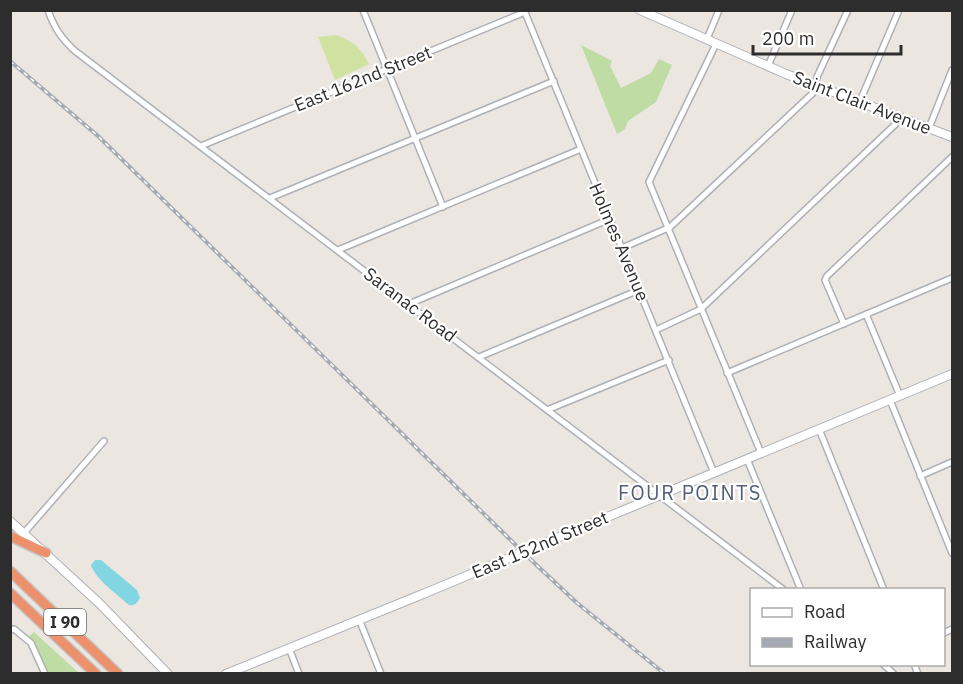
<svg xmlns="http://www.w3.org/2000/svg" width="963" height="684" viewBox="0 0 963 684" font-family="'IBM Plex Sans',sans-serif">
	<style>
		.green { fill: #bfdca4 }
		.pitch { fill: #d0e2a1 }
		.water { fill: #81d6e2 }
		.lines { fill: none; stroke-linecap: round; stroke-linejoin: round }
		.street-casing { stroke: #adb1b7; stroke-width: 8 }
		.secondary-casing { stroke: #adb1b7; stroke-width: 10 }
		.highway-casing { stroke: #c4c4c4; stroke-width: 12 }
		.street { stroke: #fff; stroke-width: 5 }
		.secondary { stroke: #fff; stroke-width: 8 }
		.highway { stroke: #ec916c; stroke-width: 9 }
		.rail-casing { stroke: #a4a9b4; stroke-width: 4 }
		.rail { stroke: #fff; stroke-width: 1.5; stroke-dasharray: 4.5; stroke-linecap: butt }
		.secondary-bridge-casing { stroke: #adb1b7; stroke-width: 10; stroke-linecap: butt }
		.secondary-bridge { stroke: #fff; stroke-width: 8 }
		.labels { text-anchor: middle; stroke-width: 4.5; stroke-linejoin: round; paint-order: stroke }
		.shield { fill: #fff; stroke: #6c6c6c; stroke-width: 1.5 }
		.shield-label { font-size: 16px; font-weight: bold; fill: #2d2d2d }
		.street-label { font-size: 18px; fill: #2d2d2d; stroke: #fff }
		.neighbourhood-label { font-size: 20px; letter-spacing: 1.5px; fill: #525e79; stroke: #fff }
	</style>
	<rect width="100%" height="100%" fill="#ece6e1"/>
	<!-- green -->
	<path class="green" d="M581,45L612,61L610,66L621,88L651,73L659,59L672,65L656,102L628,121L625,129L617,134Z
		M34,632L79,673H45L26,639Z"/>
	<!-- pitch -->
	<path class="pitch" d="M336,35C353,41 361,48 369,64L335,80L318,37Z"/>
	<!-- water -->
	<path class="water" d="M95,560H101L137,590L140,598C137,603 135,606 129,605C117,594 96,580 91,565Z"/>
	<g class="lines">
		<!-- street casing -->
		<g class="street-casing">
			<path id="street" d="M48,10C54,28 62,39 75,51L784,590
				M363,10L443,207
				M524,10L714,473
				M707,39L719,10
				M716,44L649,182L761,453
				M768,66L792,10
				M860,101L899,10
				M929,128L952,70
				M201,146L525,12
				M270,198L554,81
				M668,229L814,92L817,77L848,10
				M622,248L668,228
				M338,250L581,149
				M409,304L610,219
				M866,314L900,396
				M844,324L825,280L827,276L952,157
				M656,330L701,309L902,118
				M479,357L639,290
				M727,373L952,278
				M890,400L952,553
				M547,410L669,360
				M819,429L884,590
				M747,459L801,590
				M920,476L952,462
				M24,533L104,441
				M359,619L381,674
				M10,630L14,629L31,643L45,674
				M944,633L952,629
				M289,648L299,674
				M883,664L894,674
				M914,664L918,674"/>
		</g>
		<!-- secondary casing -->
		<g class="secondary-casing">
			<path id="secondary" d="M640,10L786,74L952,137
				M10,521L99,603L168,674
				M564,535L952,374
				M226,674L423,594"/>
		</g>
		<!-- highway casing -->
		<g class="highway-casing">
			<path id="highway" d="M10,536L46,553
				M10,571L118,674
				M10,593L96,674"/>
		</g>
		<!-- street -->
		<use href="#street" class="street"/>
		<!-- secondary -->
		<use href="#secondary" class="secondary"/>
		<!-- highway -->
		<use href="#highway" class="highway"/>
		<!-- rail casing -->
		<g class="rail-casing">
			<path id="rail" d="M10,61L98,136L529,558L577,603L665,674"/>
		</g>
		<!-- rail -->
		<use href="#rail" class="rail"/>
		<!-- secondary-bridge casing -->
		<g class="secondary-bridge-casing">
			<path id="secondary-bridge" d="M423,594L564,535"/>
		</g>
		<!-- secondary-bridge -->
		<use href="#secondary-bridge" class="secondary-bridge"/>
	</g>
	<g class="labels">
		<!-- shield labels -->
		<rect class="shield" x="44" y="609" width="42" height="26" rx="4.5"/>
		<g class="shield-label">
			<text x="65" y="628">I 90</text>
		</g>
		<!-- street labels -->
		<g class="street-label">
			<text transform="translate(363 79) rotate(-22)" y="6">East 162nd Street</text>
			<text transform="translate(862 103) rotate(21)" y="6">Saint Clair Avenue</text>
			<text transform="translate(619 242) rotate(67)" y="6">Holmes Avenue</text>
			<text transform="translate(410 305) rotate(37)" y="6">Saranac Road</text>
			<text transform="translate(540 545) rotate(-23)" y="6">East 152nd Street</text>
		</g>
		<!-- neighbourhood labels -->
		<g class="neighbourhood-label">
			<text x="690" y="500">FOUR POINTS</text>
		</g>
	</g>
	<!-- border -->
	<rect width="963" height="684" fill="none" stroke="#2d2d2d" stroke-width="24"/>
	<!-- legend -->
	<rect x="750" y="588" width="195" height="78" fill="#ffffff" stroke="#ababab" stroke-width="1.5"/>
	<rect x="762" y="608" width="30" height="9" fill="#ffffff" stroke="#ababab" stroke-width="1.5"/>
	<text x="804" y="618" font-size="18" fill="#2d2d2d">Road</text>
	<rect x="762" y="638" width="30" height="9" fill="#a4a9b4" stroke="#ababab" stroke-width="1.5"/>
	<text x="804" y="648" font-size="18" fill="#2d2d2d">Railway</text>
	<!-- scale -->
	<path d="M753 45v9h148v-9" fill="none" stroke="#2d2d2d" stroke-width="3"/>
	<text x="762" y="45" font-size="18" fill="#2d2d2d" stroke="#ffffff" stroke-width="4.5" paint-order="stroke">200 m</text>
</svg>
